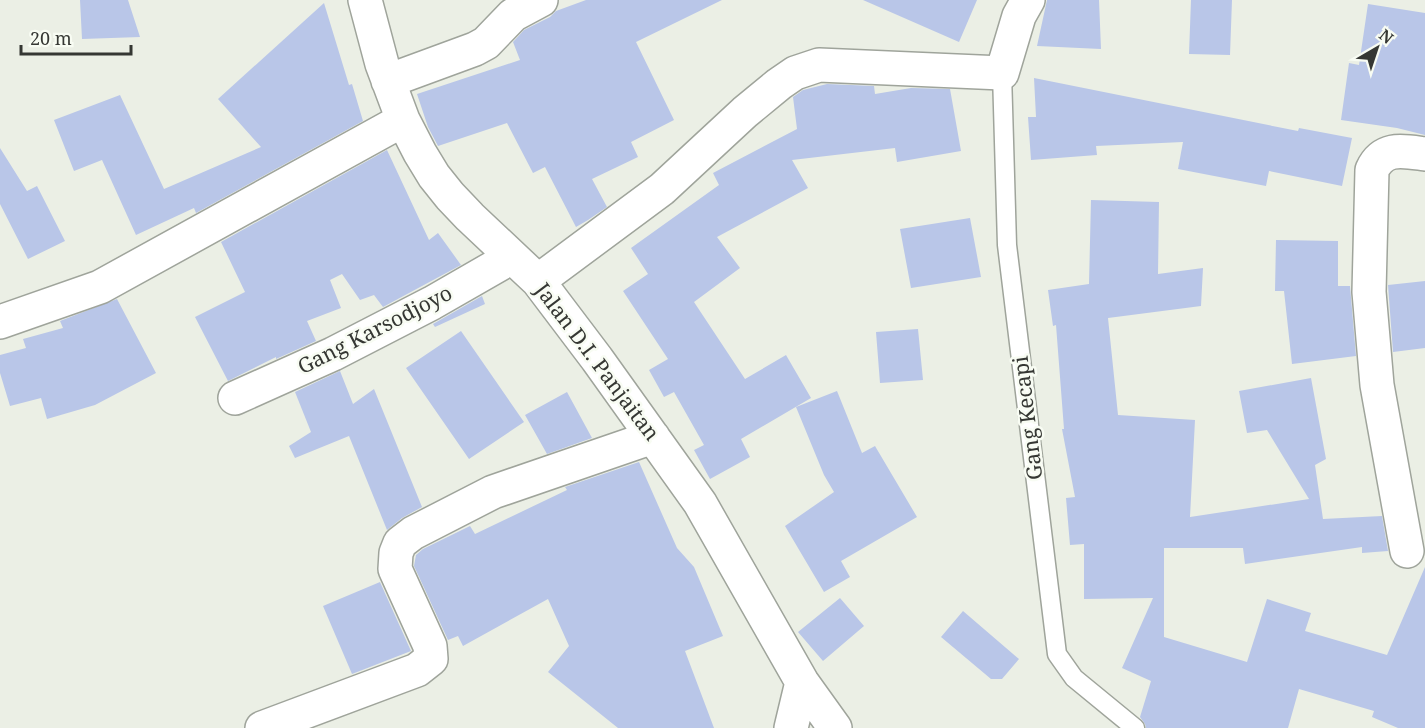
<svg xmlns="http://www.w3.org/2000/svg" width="1425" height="728" viewBox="0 0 1425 728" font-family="'Noto Serif',serif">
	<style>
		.building { fill: #b9c6e8 }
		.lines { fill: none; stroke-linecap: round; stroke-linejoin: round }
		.lane-casing { stroke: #9fa49b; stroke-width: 21 }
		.street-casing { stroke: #9fa49b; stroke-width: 36 }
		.lane { stroke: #fff; stroke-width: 18 }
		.street { stroke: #fff; stroke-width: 33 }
		.labels { text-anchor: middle; stroke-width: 5; stroke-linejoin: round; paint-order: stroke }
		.street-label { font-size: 21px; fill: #353733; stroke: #f8fcf3 }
	</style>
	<rect width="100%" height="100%" fill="#ebefe5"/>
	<!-- building -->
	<path class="building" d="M80,0H128L140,37L82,39Z
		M586,0H722L636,42L674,120L631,142L638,157L592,179L607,207L588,220L576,227L545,167L533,173L507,123L438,146L428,127L417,94L520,60L513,42L524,30L550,17L556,11Z
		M863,0H977L959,42Z
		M1047,0H1099L1101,49L1037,46Z
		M1191,0H1232L1230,55L1189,54Z
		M324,3L349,85L352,84L363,121L196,213L194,208L136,235L102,160L74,171L54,120L120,95L164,189L261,147L218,99Z
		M1368,4L1425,13V135L1397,128L1341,120L1349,63L1359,65Z
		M1034,78L1298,131L1299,128L1352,138L1342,186L1269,171L1266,186L1178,169L1183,142L1096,146L1097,155L1031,160L1028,117H1036Z
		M827,84L874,86L875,94L911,88L950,89L961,151L897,162L895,148L792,160L808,188L717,237L740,268L694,302L745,379L786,355L811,398L741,439L750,457L710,479L694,450L704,445L674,392L664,397L649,370L668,359L623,291L648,274L631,248L719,185L713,173L797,129L793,97L803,90Z
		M0,148L27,191L37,186L65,241L28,259L0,204Z
		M387,150L429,240L438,233L461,265L383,307L374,295L360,300L342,274L330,280L341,308L307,321L316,341L276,359V357L228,381L195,317L245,292L221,242Z
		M1091,200L1159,202L1158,274L1203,268L1201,306L1108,318L1118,415L1195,420L1190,517L1309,499L1267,430L1247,433L1239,391L1311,378L1326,459L1315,465L1323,519L1382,516L1388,551L1362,553V547L1245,564L1243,548H1164V637L1247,662L1267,599L1311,613L1305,631L1387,655L1425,567V728H1398L1372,717L1374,711L1299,689L1288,728H1146L1145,724L1140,717L1151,681L1122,668L1153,598L1084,599V544L1070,545L1066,498L1075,497L1062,429H1064L1056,325L1053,326L1048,290L1089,284Z
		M970,218L981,277L911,288L900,229Z
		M1276,240L1338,241V286H1350L1356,356L1292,364L1284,291H1275Z
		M1425,281V348L1393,352L1388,285Z
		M482,296L485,304L435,327L433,324Z
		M117,299L156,373L95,405L47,419L41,398L10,406L0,373V355L26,348L23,339L63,328L60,321Z
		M918,329L923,380L880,383L876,332Z
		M461,331L524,422L469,459L406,368Z
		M340,371L353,404L374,389L422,507L402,518L387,530L349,436L295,458L289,446L311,432L295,392Z
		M837,391L862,453L875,446L917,517L841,561L850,577L824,592L785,526L834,492L824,475L796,407Z
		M567,392L592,438L547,454L525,415Z
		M639,462L677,548L694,567L723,636L685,651L714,728H618L548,672L569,646L548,599L463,646L458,636L448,640L414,566L416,555L423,549L470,526L475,534L567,490L565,487Z
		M380,582L411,651L352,674L323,606Z
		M840,598L864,626L823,661L798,632Z
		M963,611L1019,659L1002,679H991L941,637Z"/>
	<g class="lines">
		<!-- lane casing -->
		<g class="lane-casing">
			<path id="lane" d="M1002,73L1007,245L1057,654L1074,678L1135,728"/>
		</g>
		<!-- street casing -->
		<g class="street-casing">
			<path id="street" d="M365,0L382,64L403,120L420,153L434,176L450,196L470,217L538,281L597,359L700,503L802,682L835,728
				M388,81L475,49L486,43L513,15L541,0
				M538,281L662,189L745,112L779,84L795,73L819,65L1002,73L1019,16L1028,0
				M0,322L100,287L403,120
				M235,398L333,354L432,303L512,257
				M1407,551L1377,385L1369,292L1372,170C1383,146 1403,151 1425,154
				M262,728L417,670L431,659L430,646L395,569L396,553L400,543L413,533L493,492L653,437
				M791,728L802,682"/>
		</g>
		<!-- lane -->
		<use href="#lane" class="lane"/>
		<!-- street -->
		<use href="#street" class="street"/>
	</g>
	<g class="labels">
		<!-- street labels -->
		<g class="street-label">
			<text transform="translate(375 330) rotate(-27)" y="7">Gang Karsodjoyo</text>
			<text transform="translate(597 362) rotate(53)" y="7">Jalan D.I. Panjaitan</text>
			<text transform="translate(1028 418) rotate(-97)" y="7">Gang Kecapi</text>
		</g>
	</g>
	<!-- north arrow -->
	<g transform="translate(1377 48) rotate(39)" stroke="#f8fcf3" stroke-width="4.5" paint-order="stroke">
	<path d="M0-4.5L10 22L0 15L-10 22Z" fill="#353733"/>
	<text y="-9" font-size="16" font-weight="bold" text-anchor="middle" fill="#353733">N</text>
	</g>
	<!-- scale -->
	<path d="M21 45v9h110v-9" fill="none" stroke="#353733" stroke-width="3"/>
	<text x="30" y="45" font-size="18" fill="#353733" stroke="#f8fcf3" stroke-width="4.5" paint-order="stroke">20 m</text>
</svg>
